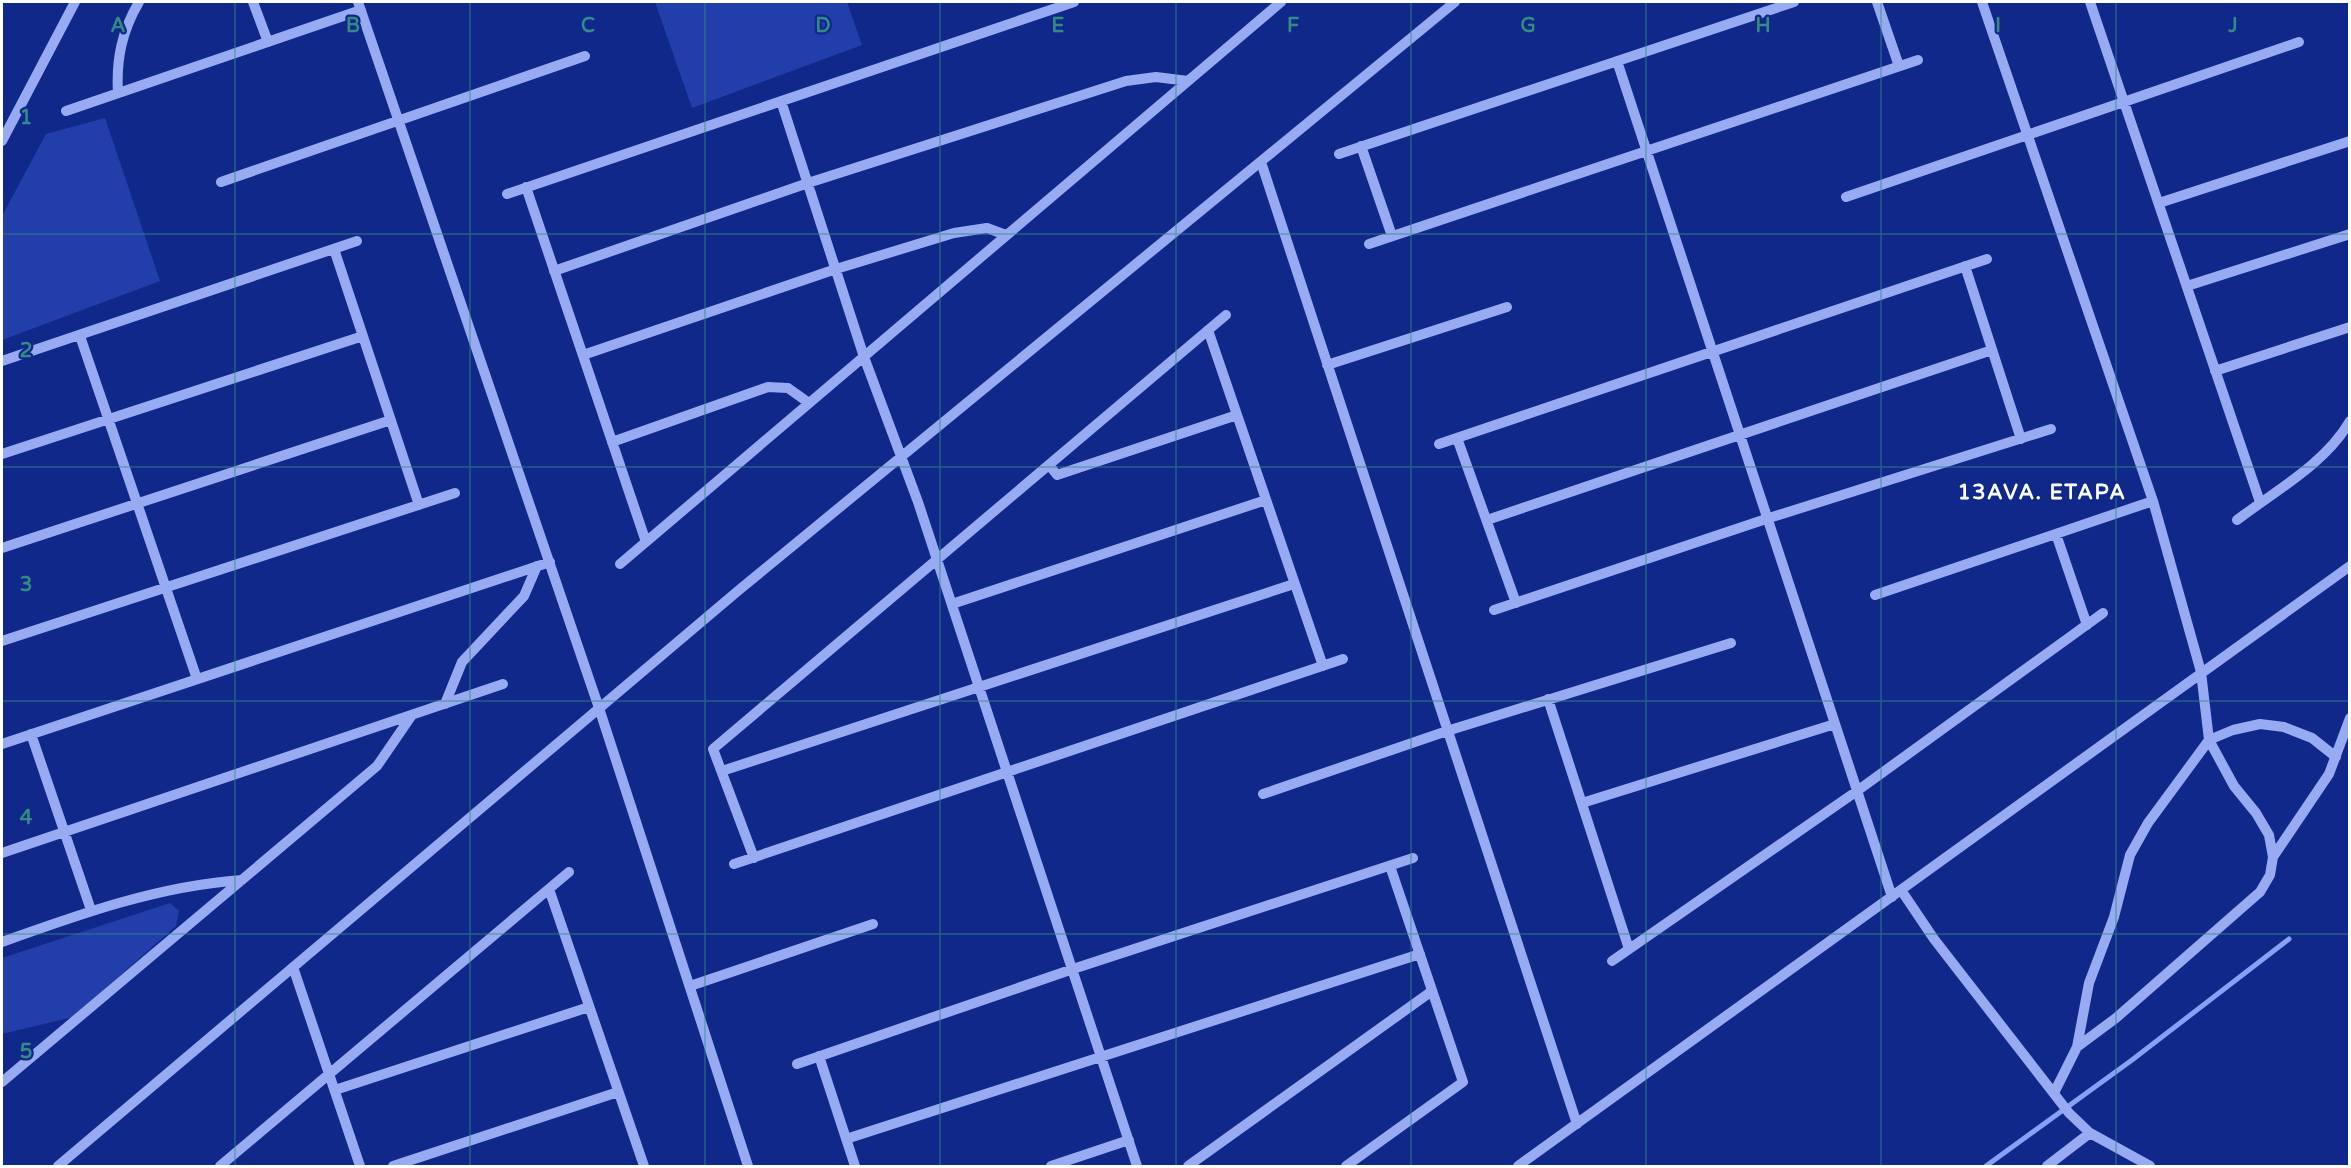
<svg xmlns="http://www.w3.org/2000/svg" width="2351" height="1168" viewBox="0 0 2351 1168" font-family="'Varela Round',sans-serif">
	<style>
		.green { fill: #223eab }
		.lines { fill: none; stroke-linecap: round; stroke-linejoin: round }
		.stream { stroke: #88a0f5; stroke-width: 5 }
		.minor { stroke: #97aaf2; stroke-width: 10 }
		.grid { fill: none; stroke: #338b84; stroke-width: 1.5; stroke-opacity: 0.55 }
		.labels { text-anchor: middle; stroke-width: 4.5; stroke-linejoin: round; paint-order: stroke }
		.district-label { font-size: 21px; font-weight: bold; letter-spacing: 1.5px; fill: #fff; stroke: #11288b }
		.grid-label { font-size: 20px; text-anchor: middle; font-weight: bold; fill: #338b84; stroke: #11288b; stroke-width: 4.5; stroke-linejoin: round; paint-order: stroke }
	</style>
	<rect width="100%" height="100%" fill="#11288b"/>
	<!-- green -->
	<path class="green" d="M655,2H847L862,45L692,108Z
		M105,118L160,281L2,340V216L46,134Z
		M170,903L179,911L176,926L73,1017L2,1034V958Z"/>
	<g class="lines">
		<!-- stream -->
		<path class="stream" d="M1986,1166L2132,1060L2289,939"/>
		<!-- minor -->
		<path class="minor" d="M253,2L268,42
			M358,2L599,708L748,1166
			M1877,2L1899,66
			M1982,2L2153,501L2201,672L2209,740L2234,786L2256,813L2269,835L2273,857L2270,875L2260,892L2116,1018L2077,1047L2054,1093
			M2090,2L2260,502
			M1617,61L1892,897
			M118,93C116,59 122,31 139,2
			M781,101L864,357L918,502L1137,1166
			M66,111L361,10
			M2,141L75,2
			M1361,146L1392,236
			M1339,154L1794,2
			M1261,162L1577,1124
			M221,182L585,56
			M526,187L646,542
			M507,194L1074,2
			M1846,197L2299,42
			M2159,203L2350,141
			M1369,244L1918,60
			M334,249L419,505
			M1965,266L2021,439
			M554,271L808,183L1126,81L1156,77L1188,81
			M2187,286L2350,234
			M1208,330L1323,666
			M80,336L197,679
			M583,355L836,269L954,233L987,228L1006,235
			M2,361L357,241
			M1327,365L1507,307
			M2215,371L2350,327
			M1457,438L1516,603
			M612,442L768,387L788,388L809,403
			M1439,444L1987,259
			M2,454L363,336
			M1049,465L1057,475L1237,415
			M1487,520L1992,350
			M2237,520C2275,491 2325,464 2350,421
			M2056,534L2087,625
			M2,548L391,420
			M620,564L1281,2
			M1875,595L2153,501
			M952,604L1266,500
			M1494,610L1766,519L2051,429
			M2,641L455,493
			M1548,699L1629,949
			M445,704L462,662L524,596L537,566
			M31,734L91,910
			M2,744L550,562
			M722,771L1294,584
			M1263,794L1447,731L1731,643
			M1582,803L1835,724
			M2,853L503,684
			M2273,857L2329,774L2350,718
			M754,858L713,749L1226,315
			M734,864L1343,659
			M549,889L644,1166
			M1901,890L1934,939L2069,1113L2090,1133L2150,1166
			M2,942C80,914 158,886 242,880
			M1612,961L1857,791L2103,613
			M293,967L360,1166
			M690,986L873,924
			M2077,1047L2089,983L2114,917L2130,855L2148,823L2209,740L2233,730L2260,724L2284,727L2312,738L2336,757
			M819,1056L855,1166
			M797,1064L1073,969L1413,858
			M2,1082L377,766L412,715
			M335,1090L589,1007
			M846,1139L1420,954
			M58,1166L739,590L1455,2
			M220,1166L569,872
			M393,1166L618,1092
			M1051,1166L1129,1140
			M1188,1166L1432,991
			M1346,1166L1463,1082L1390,866
			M1518,1166L2350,566
			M2047,1166L2090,1133"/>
	</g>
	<!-- grid -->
	<path class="grid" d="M235,2V1166M470,2V1166M705,2V1166M940,2V1166M1176,2V1166M1411,2V1166M1646,2V1166M1881,2V1166M2116,2V1166M2,234H2350M2,467H2350M2,701H2350M2,934H2350"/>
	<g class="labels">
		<!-- district labels -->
		<g class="district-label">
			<text x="2042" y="499">13AVA. ETAPA</text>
		</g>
	</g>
	<g class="grid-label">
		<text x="118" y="32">A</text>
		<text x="353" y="32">B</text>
		<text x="588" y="32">C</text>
		<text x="823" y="32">D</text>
		<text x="1058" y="32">E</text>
		<text x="1293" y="32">F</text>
		<text x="1528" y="32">G</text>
		<text x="1763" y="32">H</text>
		<text x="1998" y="32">I</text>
		<text x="2233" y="32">J</text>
		<text x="26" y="124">1</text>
		<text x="26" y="357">2</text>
		<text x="26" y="591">3</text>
		<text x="26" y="824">4</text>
		<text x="26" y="1058">5</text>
	</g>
	<!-- border -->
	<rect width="2351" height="1168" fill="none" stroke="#ffffff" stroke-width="6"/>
</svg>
